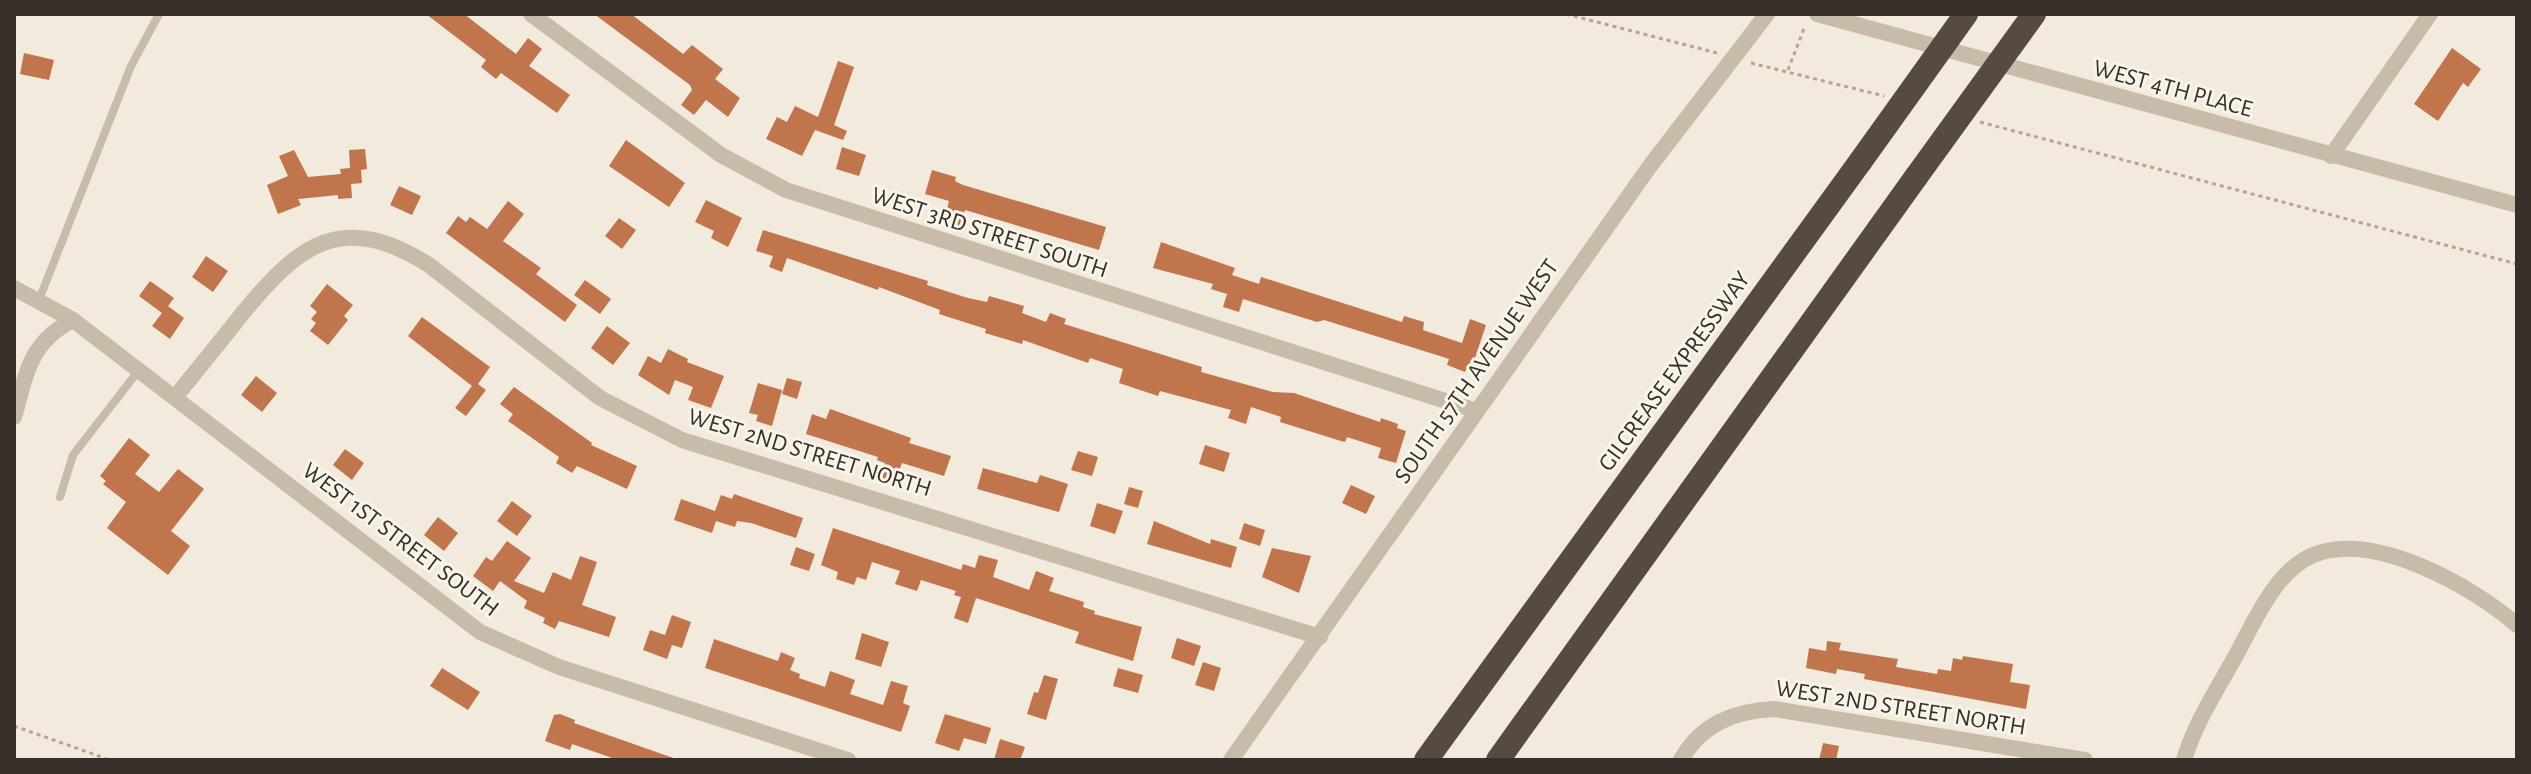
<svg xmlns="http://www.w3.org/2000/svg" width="2531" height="774" viewBox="0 0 2531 774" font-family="'Alegreya Sans',sans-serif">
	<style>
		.building { fill: #c0754d }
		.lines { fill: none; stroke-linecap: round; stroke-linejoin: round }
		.path { stroke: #b5a694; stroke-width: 3; stroke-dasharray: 4 4; stroke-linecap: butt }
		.service { stroke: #c9bbaa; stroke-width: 8 }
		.minor { stroke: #c9bbaa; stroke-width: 16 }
		.motorway { stroke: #574a41; stroke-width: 24 }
		.motorway-bridge { stroke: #574a41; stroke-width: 24 }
		.labels { text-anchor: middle; stroke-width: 6; stroke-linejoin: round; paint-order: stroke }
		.street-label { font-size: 24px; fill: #372f29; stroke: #f9f4ea }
	</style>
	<rect width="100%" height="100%" fill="#f1eadd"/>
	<!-- building -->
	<path class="building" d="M426,14H464L516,54L528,38L542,49L529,66L570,95L557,113L501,73L496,79L481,67L486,60Z
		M594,14H631L683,54L692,45L723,69L715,79L740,98L728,117L706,100L694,115L681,105L692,90L690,85Z
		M2452,48L2481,69L2468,87L2463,83L2438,121L2414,104Z
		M24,53L54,60L49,80L20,74Z
		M838,61L854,67L834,125L847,131L843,140L815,130L802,156L766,139L777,117L787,122L795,106L818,117Z
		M626,140L685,183L669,207L609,166Z
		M842,147L866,155L859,176L836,169Z
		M365,149L367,169L361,170L362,183L351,184L352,198L338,199V195L298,199L301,205L278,214L267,185L288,176L279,156L294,150L308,177L341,174L340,169L350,168L349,150Z
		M932,170L956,177L955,181L963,185L1106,227L1099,250L965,210L960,226L944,221L949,201L925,194Z
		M399,186L421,196L412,215L390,205Z
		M706,200L742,218L728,247L711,238L714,231L695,222Z
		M508,201L524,214L503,241L541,268L536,274L577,305L565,322L446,233L458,216L466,222L470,217L487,229Z
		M619,218L636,230L622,249L605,236Z
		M763,230L928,281L927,285L968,298L987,302L989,296L1024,306L1022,313L1046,322L1050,313L1066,319L1064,324L1202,367L1201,372L1273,392L1294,393L1380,422L1381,418L1398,424L1397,428L1406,431L1396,463L1378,458L1381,448L1347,437L1345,442L1341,441L1280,422L1281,417L1251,407L1246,424L1228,418L1231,410L1160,391L1158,396L1119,383L1123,369L1090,358L1088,363L1023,340L1022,344L985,333L986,329L939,314L940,310L879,287L878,290L787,258L782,272L769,267L773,256L756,251Z
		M1161,242L1235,268L1232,275L1259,284L1261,277L1402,322L1404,316L1424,322L1423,330L1462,343L1470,319L1486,325L1472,367L1468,366L1465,372L1447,365L1449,359L1440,356L1324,320L1317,322L1243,299L1239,312L1223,307L1227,294L1211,289L1213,284L1153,268Z
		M206,256L228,271L213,292L192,277Z
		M585,280L611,299L600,314L574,295Z
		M150,281L174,298L168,306L184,318L170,339L152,326L162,313L139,296Z
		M327,284L353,305L344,316L348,320L328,345L310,331L316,323L311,319L317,312L310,306Z
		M422,317L490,367L478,384L486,390L466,416L455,408L472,386L408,336Z
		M607,326L630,343L613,365L591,348Z
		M668,349L688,359L687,362L724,376L711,408L688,400L693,387L675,380L669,395L638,375L648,356L661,363Z
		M256,376L277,393L262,412L241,395Z
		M787,378L802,382L797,399L782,394Z
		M758,383L782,390L772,426L756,421L758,415L749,413Z
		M514,387L592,443L591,445L637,466L627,489L577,466L572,473L556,463L559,457L508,421L513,414L500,404Z
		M830,409L911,438L909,443L951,456L944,476L902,463L893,486L879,481L885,463L877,460L878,457L806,434L812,414L826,419Z
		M129,438L150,455L135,474L159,492L178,469L204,489L171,531L190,546L168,575L107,528L126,502L103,484L106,481L100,476Z
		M1205,445L1230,453L1224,472L1199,464Z
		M345,449L364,463L352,480L333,465Z
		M1078,451L1098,457L1092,476L1071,470Z
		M983,468L1037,483L1040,475L1068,484L1059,512L977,489Z
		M1351,485L1375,496L1366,514L1342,503Z
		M1129,487L1143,491L1138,508L1124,504Z
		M734,494L803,518L796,538L751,523L737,521L735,527L716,521L712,533L674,520L681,499L715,511L721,495L732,499Z
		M512,501L532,516L517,536L497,521Z
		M1097,503L1123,511L1115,534L1090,526Z
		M438,517L458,533L444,551L424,535Z
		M1154,521L1210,544L1211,539L1237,547L1231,568L1147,544Z
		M1244,523L1265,530L1260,546L1239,539Z
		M833,528L961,570L963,564L975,568L979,555L998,560L993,577L1029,590L1036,571L1054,578L1049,591L1084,602L1083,607L1095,611L1094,614L1142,627L1133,661L1075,643L1079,632L976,598L968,623L954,618L961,597L954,595L956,591L921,580L917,591L895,584L900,571L872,562L866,580L857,577L854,585L836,579L838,572L821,565Z
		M507,541L531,558L514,581L544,593L553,572L571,580L580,556L597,562L582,605L616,617L609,637L559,621L555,629L543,623L545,618L524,608L527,601L500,581L493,591L473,576L486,557L492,561Z
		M796,547L815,554L809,571L790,565Z
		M1272,548L1311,556L1299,593L1262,577Z
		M672,615L691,622L682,648L672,645L667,659L643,650L650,630L665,635Z
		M862,633L889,642L881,667L855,659Z
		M1177,638L1201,646L1194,666L1171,658Z
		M714,639L778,661L781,652L795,658L790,670L800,674L799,678L825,687L830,671L855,680L850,694L883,705L891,681L908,686L903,703L910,706L901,732L705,668Z
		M1827,641L1841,643L1839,650L1898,659L1896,667L1937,674L1938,669L1951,671L1953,658L1962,660L1963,656L2013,664L2010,682L2030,685L2026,709L1864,679L1865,674L1837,669L1836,674L1806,668L1809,648L1826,651Z
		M1203,662L1221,668L1214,691L1195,685Z
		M442,668L480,692L468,710L430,686Z
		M1118,668L1143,675L1138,693L1113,686Z
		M1044,675L1058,679L1046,720L1027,714L1034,692L1038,693Z
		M560,714L575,720L574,723L679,760H618L572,744L570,750L545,741L554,715Z
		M945,714L991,728L986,744L964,738L959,751L935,743Z
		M1000,739L1025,747L1020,760H994Z
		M1823,743L1839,746L1836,760H1819Z"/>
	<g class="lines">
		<!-- path -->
		<path class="path" d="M1566,14L1717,53
			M1751,63L1884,96
			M1788,70L1805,26
			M1980,122L2517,264
			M14,726L110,760"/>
		<!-- service -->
		<path class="service" d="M39,300L131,66L159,14
			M60,497L73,455L139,370"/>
		<!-- minor -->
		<path class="minor" d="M531,14L721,155L786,190L1477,411
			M1817,14L2517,205
			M2331,156L2430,14
			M14,288L73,320L480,632L559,667L848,760
			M176,396C198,369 220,342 242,314C299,244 342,210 429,265L600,398L682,440L1320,637
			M14,417C27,372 29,343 73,320
			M1231,760L1650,166L1767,14
			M1681,760C1701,724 1734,711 1774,709L2085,760
			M2184,760C2195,723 2216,691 2235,657C2254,623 2274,573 2311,556C2372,529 2472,586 2517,625"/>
		<!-- motorway -->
		<path class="motorway" d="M1426,760L1860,162
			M1498,760L1916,177"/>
		<!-- motorway-bridge -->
		<path class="motorway-bridge" d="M1860,162L1966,14
			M1916,177L2034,14"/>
	</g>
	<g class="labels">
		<!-- street labels -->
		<g class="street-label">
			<text transform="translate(2173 88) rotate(15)" y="8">WEST 4TH PLACE</text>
			<text transform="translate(990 232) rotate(18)" y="8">WEST 3RD STREET SOUTH</text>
			<text transform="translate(1476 371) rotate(-55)" y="8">SOUTH 57TH AVENUE WEST</text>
			<text transform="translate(1674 371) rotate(-54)" y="8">GILCREASE EXPRESSWAY</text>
			<text transform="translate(810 452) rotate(17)" y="8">WEST 2ND STREET NORTH</text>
			<text transform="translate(401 539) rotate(37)" y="8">WEST 1ST STREET SOUTH</text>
			<text transform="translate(1901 707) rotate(9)" y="8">WEST 2ND STREET NORTH</text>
		</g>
	</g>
	<!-- border -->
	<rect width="2531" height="774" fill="none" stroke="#372f29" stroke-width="32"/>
</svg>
